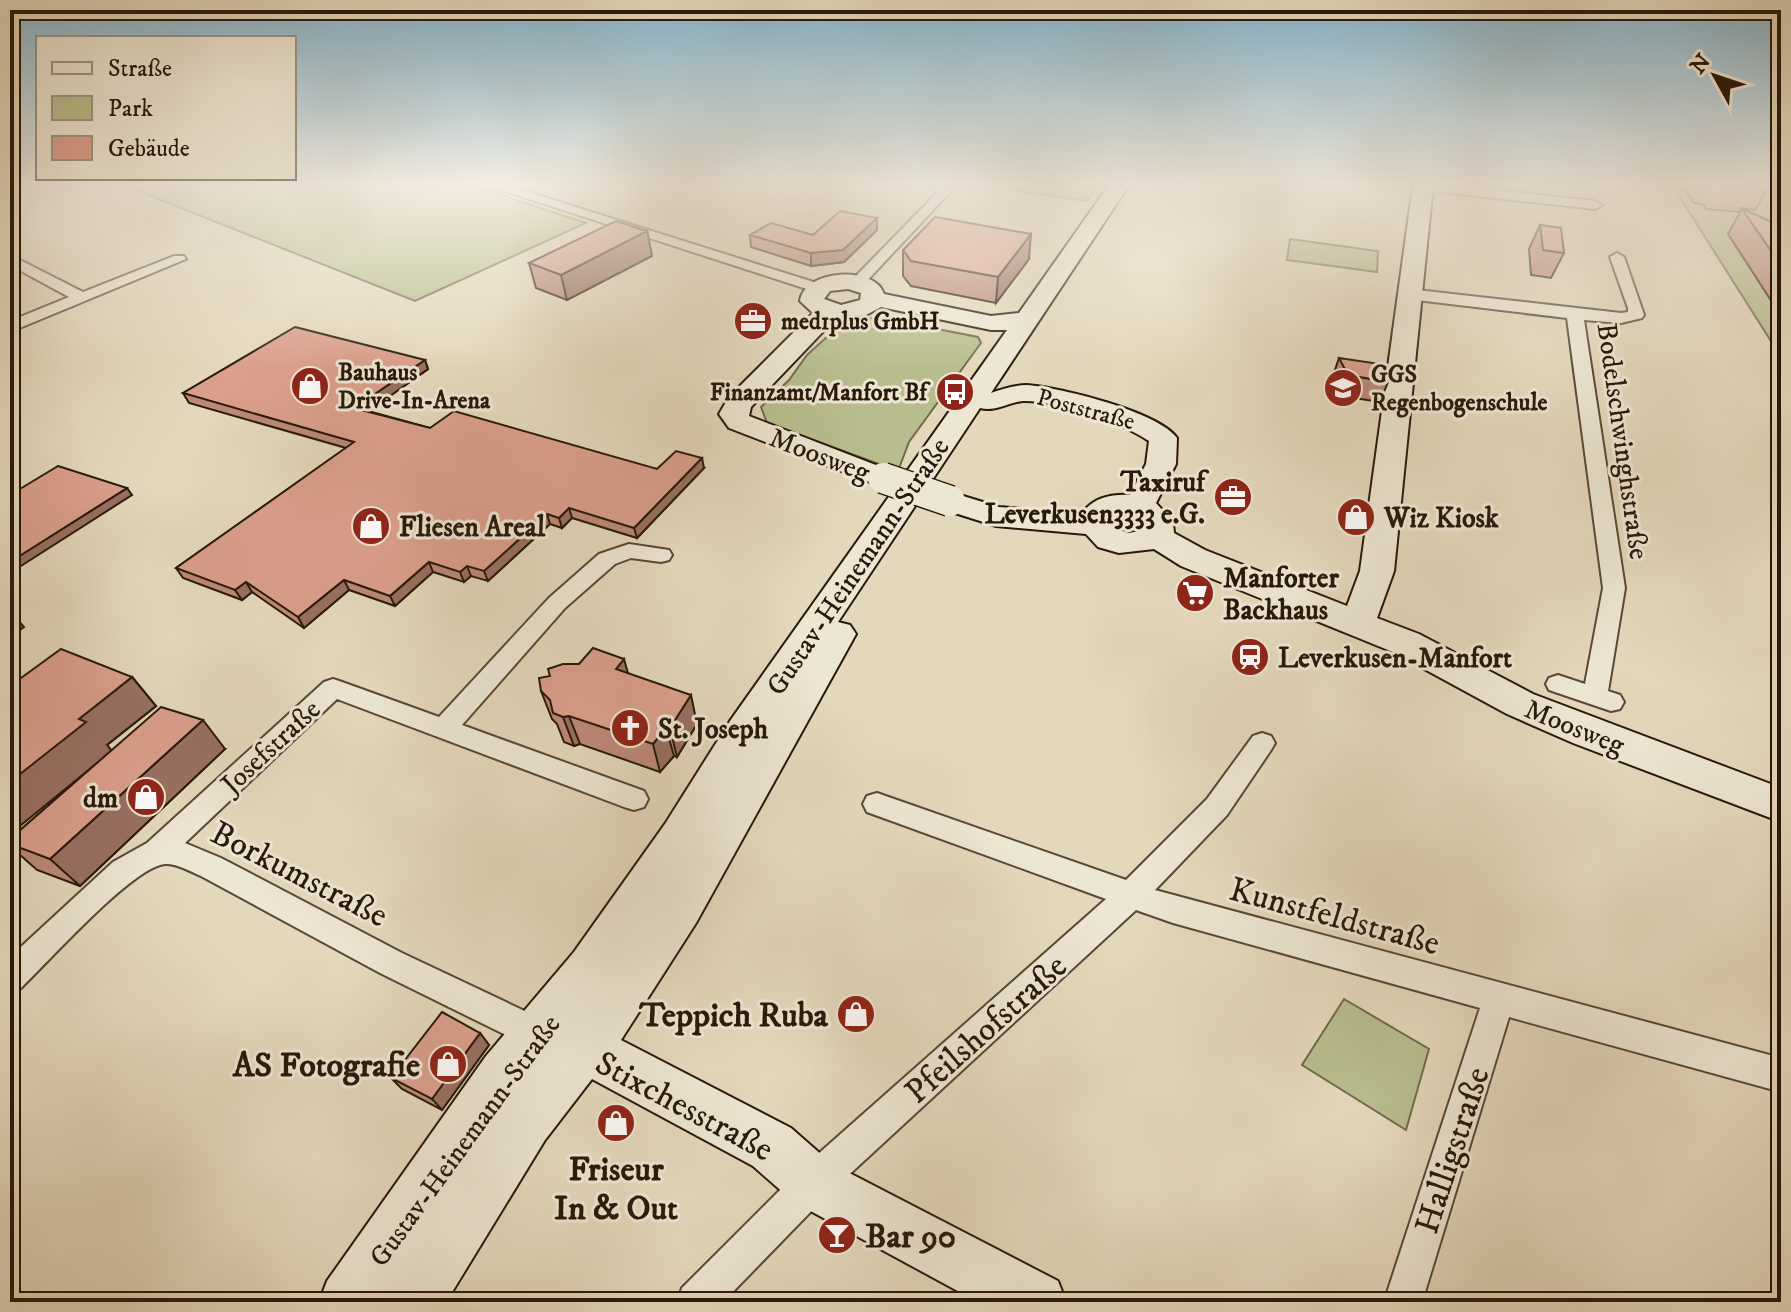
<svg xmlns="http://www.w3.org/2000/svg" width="1791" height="1312" viewBox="0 0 1791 1312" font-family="'IM FELL DW Pica',serif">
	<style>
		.green { fill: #b9bd8d; stroke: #706a4c; stroke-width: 2 }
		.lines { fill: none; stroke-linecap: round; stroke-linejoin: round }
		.street-casing { stroke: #574837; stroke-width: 4 }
		.secondary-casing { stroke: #28180b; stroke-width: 4 }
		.street { fill: #ede6d3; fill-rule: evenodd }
		.secondary { fill: #ede6d3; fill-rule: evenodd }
		.secondary-bridge-casing { stroke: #28180b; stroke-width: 33; stroke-linecap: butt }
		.secondary-bridge { stroke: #ede6d3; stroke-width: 30 }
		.wall { fill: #bc8978; stroke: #28180b; stroke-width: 2 }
		.shaded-wall { fill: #996f62; stroke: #28180b; stroke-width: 2 }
		.building { fill: #db9f8c; stroke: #28180b; stroke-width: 2 }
		.labels { text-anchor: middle; stroke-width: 6; stroke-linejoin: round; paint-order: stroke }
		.far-poi-label { font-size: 24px; font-weight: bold; fill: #28180b; stroke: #ede6d3; text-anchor: start }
		.far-street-label { font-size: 24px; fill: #28180b; stroke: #ede6d3 }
		.street-label { font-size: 28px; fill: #28180b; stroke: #ede6d3 }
		.poi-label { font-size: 28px; font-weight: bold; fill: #28180b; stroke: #ede6d3; text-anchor: start }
		.near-street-label { font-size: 34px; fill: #28180b; stroke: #ede6d3 }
		.near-poi-label { font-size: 34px; font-weight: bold; fill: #28180b; stroke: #ede6d3; text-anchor: end }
	</style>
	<rect width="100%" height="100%" fill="#e4d8bc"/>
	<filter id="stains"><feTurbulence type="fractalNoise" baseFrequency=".0025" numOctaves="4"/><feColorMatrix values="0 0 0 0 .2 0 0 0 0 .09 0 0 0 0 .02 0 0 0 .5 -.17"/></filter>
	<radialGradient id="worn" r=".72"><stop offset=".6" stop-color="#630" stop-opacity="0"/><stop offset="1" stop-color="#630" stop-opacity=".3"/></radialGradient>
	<!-- green -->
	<path class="green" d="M123,185H471L586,223L415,301Z
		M976,185H1100L1087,201Z
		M1672,185H1781V357Z
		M1290,239L1378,251L1377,272L1287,260Z
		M876,317L978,337L981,343L909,442L898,471L767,423L761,407L789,380L807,355L839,326Z
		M1344,999L1429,1049L1406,1130L1302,1065Z"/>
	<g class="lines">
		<!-- street casing -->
		<g class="street-casing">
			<path id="street" d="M486,185H506L823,285L826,288L818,293L813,291Z
				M933,185H947L952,190L862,286H852V280L937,193Z
				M1417,185H1450L1595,201L1602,205L1595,209L1423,190Z
				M1617,253L1624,257L1644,315L1642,318L1621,323L1584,320L1625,588L1608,691L1620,695L1624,702L1620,709L1611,711L1549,690L1546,684L1549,678L1558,675L1585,684L1603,588L1567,318L1408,299L1400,294L1408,289L1621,313L1628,312V308L1610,257Z
				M10,255L83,292L174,256H184L186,259L10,332V321L69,297L10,265Z
				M629,544L669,550L672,555L669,560L661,562L631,558L615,564L565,608L462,725L644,791L648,799L644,807L634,810L624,807L337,699L185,843L221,858L402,953L550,1023L554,1034L550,1045L538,1050L526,1045L380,973L201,876C189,871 173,861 160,865C126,875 50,960 21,988L10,993V957L113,862L147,843L324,682L333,679L342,682L439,717L549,598L599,554Z
				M1262,733L1271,736L1275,743L1271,750L1227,815L1155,890L1781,1058V1092L1509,1017L1422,1302H1384L1480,1008L1173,923L1136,910L826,1196L723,1302H677L682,1288L800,1170L1106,899L867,812L863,804L867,796L877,793L1126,880L1207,799L1253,736Z"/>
		</g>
		<!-- secondary casing -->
		<g class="secondary-casing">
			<path id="secondary" d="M1109,185H1129L991,393C1002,389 1015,385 1027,385C1059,387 1159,412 1177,438L1176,464L1156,503L1173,522L1174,533L1205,550L1347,606L1360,571L1413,185H1433L1394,571L1377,618L1419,634L1533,694L1781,788V822L1573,743L1507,714L1393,652L1181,566L1154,549L1119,553L1098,547L1086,534L996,526L939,508L935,501L939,494L950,492L999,507L1082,514C1092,498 1111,494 1130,495L1146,464L1149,441C1123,423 1055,400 1023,401C1008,402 996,412 980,408L838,622L850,625L856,634L696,923L621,1040L791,1128L832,1164L1058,1281L1066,1302H978L794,1202L753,1166L592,1079L545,1140L446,1302H384L386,1296L382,1302H319L327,1281L486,1056L574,952L665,824L730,721L1007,330H991L881,307L866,315L835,319L751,407L749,416L894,472L898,478L894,484L883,487L729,428L719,414L729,397L813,313L800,301C804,269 875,265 884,294L991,316L1019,313ZM848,289L861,293L860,300L841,305L824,299L830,291ZM1120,514L1138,519L1144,530L1129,533L1114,528L1111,518Z"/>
		</g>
		<!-- street -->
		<use href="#street" class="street"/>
		<!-- secondary -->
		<use href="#secondary" class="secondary"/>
		<!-- secondary-bridge casing -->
		<g class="secondary-bridge-casing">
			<path id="secondary-bridge" d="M883,478L950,501"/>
		</g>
		<!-- secondary-bridge -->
		<use href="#secondary-bridge" class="secondary-bridge"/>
	</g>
	<!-- wall -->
	<path class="wall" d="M1682,185H1768L1769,186L1755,210L1741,208L1739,212L1706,209L1703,204L1694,203Z
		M1742,209L1774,223L1781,224V316L1728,234Z
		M877,218V230L844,262L811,266L751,247L750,235H813Z
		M1540,225L1564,253L1551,278L1531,275L1529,249Z
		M647,231L652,256L567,300L536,288L529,263Z
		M903,250L1029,259L996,303L911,286L903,276Z
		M1339,358L1388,382L1380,402L1341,396L1332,379Z
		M425,360L428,369L368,411L430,428L657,469L704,468L637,538L572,518L562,528L550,524L488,581L471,576L464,582L433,572L395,606L349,590L304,628L252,592L242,600L183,578L176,568L346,448L189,403L183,393Z
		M628,673L697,724L677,757L674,756L660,772L580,744L574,746L564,742L557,724L552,719L541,691Z
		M132,677L156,706L107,745L111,750L225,749L80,886L37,870L10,846V839L95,764L10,834V686Z
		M480,1033L489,1045L442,1110L402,1089L391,1078Z"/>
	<!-- shaded-wall -->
	<path class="shaded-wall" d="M877,218V230L844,262L811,266V253Z
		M647,231L652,256L567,300L561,275Z
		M1031,234L1029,259L996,303L998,277Z
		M425,360L428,369L359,418L354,408Z
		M702,458L704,468L637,538L634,528Z
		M127,488L132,495L10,573V562Z
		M569,508L572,518L562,528L559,518Z
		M547,514L550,524L488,581L484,571Z
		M429,562L433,572L395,606L390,596Z
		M467,566L471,576L464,582L460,572Z
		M344,580L349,590L304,628L298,617Z
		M246,582L252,592L242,600L235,590Z
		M18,620L24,627L10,637V626Z
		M624,659L632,688L616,669Z
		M132,677L156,706L107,745L112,751L10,834V782L79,719Z
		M691,695L697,724L677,757L670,728Z
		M569,716L580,744L574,746L563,717Z
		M203,720L225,749L80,886L50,859Z
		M666,728L674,756L660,772L653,744Z
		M480,1033L489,1045L442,1110L432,1099Z"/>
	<!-- building -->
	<path class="building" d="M1720,185H1751L1753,188Z
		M1742,209L1774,223L1781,224V265Z
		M840,211L877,218L843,250L811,253L750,235L771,223L813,235Z
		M935,217L1031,234L998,277L911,261L903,250Z
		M616,221L647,231L561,275L529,263Z
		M1540,225L1561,228L1564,253L1543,250Z
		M295,327L425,360L354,408L430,428L454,411L657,469L676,451L702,458L634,528L569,508L559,518L547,514L484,571L467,566L460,572L429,562L390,596L344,580L298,617L246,582L235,590L176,568L354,442L183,393Z
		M1339,358L1387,365L1388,382L1348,375Z
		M58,466L127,488L10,562V495Z
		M10,617L18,620L10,626Z
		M593,648L624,659L616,669L691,695L670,728H666L653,744L569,716L563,717L553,713L550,700L541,691L539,678L550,676L548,669L563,664H579Z
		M61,649L132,677L79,719L86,722L10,782V686Z
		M161,707L203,720L50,859L10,844V839Z
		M442,1012L480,1033L432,1099L391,1078Z"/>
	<!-- sky -->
	<linearGradient id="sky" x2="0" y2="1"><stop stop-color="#87b7d0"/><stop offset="0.5" stop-color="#f3ede1"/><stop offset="1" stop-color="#f3ede1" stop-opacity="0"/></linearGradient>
	<rect width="1791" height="369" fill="url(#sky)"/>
	<!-- icons -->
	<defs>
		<g id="office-disc" transform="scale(2)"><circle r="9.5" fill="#8f2418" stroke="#ede6d3"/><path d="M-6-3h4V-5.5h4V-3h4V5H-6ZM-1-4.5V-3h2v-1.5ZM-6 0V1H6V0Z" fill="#fff"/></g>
		<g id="shop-disc" transform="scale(2)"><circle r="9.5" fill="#8f2418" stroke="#ede6d3"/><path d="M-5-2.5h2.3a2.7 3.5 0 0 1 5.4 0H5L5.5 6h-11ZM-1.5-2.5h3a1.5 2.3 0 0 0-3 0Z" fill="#fff"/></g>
		<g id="school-disc" transform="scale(2)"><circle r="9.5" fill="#8f2418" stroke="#ede6d3"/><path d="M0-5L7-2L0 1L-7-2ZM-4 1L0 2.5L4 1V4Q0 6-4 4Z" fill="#fff"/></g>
		<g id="bus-disc" transform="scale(2)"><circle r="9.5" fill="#8f2418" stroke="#ede6d3"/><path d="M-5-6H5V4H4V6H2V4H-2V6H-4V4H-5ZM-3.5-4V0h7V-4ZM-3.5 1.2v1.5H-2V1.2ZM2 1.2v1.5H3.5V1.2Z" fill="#fff"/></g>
		<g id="supermarket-disc" transform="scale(2)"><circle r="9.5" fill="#8f2418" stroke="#ede6d3"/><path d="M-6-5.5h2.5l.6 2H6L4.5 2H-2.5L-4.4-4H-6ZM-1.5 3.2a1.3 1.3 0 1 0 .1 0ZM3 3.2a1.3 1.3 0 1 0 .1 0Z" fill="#fff"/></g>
		<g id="station-disc" transform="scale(2)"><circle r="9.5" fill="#8f2418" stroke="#ede6d3"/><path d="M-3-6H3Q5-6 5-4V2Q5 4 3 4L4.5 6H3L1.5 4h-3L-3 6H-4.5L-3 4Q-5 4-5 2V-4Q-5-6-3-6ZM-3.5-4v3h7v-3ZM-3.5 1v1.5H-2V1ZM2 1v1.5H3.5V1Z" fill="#fff"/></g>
		<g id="church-disc" transform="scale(2)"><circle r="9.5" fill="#8f2418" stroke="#ede6d3"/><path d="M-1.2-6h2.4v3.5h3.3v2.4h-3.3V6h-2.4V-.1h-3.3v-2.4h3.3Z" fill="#fff"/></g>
		<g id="bar-disc" transform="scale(2)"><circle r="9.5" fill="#8f2418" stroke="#ede6d3"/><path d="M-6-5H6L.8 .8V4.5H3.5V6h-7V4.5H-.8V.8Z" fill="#fff"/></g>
	</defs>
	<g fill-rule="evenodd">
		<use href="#office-disc" x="753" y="321"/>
		<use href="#shop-disc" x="310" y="386"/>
		<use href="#school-disc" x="1343" y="388"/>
		<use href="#bus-disc" x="955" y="392"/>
		<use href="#office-disc" x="1233" y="497"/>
		<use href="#shop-disc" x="1356" y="517"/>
		<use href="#shop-disc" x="371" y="526"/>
		<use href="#supermarket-disc" x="1195" y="593"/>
		<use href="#station-disc" x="1250" y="657"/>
		<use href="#church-disc" x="630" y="728"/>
		<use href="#shop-disc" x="146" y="797"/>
		<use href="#shop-disc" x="856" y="1014"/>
		<use href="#shop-disc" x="448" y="1064"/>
		<use href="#shop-disc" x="616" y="1123"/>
		<use href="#bar-disc" x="837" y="1235"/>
	</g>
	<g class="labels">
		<!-- far-poi labels -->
		<g class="far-poi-label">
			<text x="781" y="329">med1plus GmbH</text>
			<text x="338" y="380">Bauhaus<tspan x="338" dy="28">Drive-In-Arena</tspan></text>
			<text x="1371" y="382">GGS<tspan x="1371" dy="28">Regenbogenschule</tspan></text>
			<text x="927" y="400" text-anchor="end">Finanzamt/Manfort Bf</text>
		</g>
		<!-- far-street labels -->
		<g class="far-street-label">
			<text transform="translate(1086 409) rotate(15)" y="8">Poststraße</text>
		</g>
		<!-- street labels -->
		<g class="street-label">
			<text transform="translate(1624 441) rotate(82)" y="10">Bodelschwinghstraße</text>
			<text transform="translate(820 454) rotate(21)" y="10">Moosweg</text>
			<text transform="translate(857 566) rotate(-56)" y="10">Gustav-Heinemann-Straße</text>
			<text transform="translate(1575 726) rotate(22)" y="10">Moosweg</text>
			<text transform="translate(270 746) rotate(-43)" y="10">Josefstraße</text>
			<text transform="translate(464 1140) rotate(-54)" y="10">Gustav-Heinemann-Straße</text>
		</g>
		<!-- poi labels -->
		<g class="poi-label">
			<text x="1205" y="491" text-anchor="end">Taxiruf<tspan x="1205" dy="32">Leverkusen3333 e.G.</tspan></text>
			<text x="1384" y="527">Wiz Kiosk</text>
			<text x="399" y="536">Fliesen Areal</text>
			<text x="1223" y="587">Manforter<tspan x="1223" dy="32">Backhaus</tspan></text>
			<text x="1278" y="667">Leverkusen-Manfort</text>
			<text x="658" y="738">St. Joseph</text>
			<text x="118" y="807" text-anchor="end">dm</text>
		</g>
		<!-- near-street labels -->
		<g class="near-street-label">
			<text transform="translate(300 873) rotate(27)" y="12">Borkumstraße</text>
			<text transform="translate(1335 915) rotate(15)" y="12">Kunstfeldstraße</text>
			<text transform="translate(985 1028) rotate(-42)" y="12">Pfeilshofstraße</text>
			<text transform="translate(685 1105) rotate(28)" y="12">Stixchesstraße</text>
			<text transform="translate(1451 1150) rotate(-72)" y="12">Halligstraße</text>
		</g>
		<!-- near-poi labels -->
		<g class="near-poi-label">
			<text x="828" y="1026">Teppich Ruba</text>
			<text x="420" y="1076">AS Fotografie</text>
			<text x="616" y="1180" text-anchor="middle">Friseur<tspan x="616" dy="39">In &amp; Out</tspan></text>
			<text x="865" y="1247" text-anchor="start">Bar 90</text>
		</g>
	</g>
	<!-- margin -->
	<rect width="1791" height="1312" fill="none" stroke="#e4d8bc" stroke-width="40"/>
	<rect x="12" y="12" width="1767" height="1288" fill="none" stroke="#28180b" stroke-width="4"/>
	<rect x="20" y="20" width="1751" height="1272" fill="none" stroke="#28180b" stroke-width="2"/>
	<!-- legend -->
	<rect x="36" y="36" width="260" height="144" fill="#ede6d3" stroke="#9e9483" stroke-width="2"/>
	<rect x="52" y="62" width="40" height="12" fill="#ede6d3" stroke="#9e9483" stroke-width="2"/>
	<text x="108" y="76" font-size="24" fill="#28180b">Straße</text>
	<rect x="52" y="96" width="40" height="24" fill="#b9bd8d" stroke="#9e9483" stroke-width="2"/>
	<text x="108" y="116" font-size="24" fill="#28180b">Park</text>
	<rect x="52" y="136" width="40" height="24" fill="#db9f8c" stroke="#9e9483" stroke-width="2"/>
	<text x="108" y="156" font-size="24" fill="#28180b">Gebäude</text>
	<!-- north arrow -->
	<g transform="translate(1715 76) rotate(310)" stroke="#ede6d3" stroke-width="6" paint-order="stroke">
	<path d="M0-6L14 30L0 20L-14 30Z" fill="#28180b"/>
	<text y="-12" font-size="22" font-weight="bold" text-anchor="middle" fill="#28180b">N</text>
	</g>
	<rect width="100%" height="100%" filter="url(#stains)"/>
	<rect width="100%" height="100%" fill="url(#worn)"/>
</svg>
